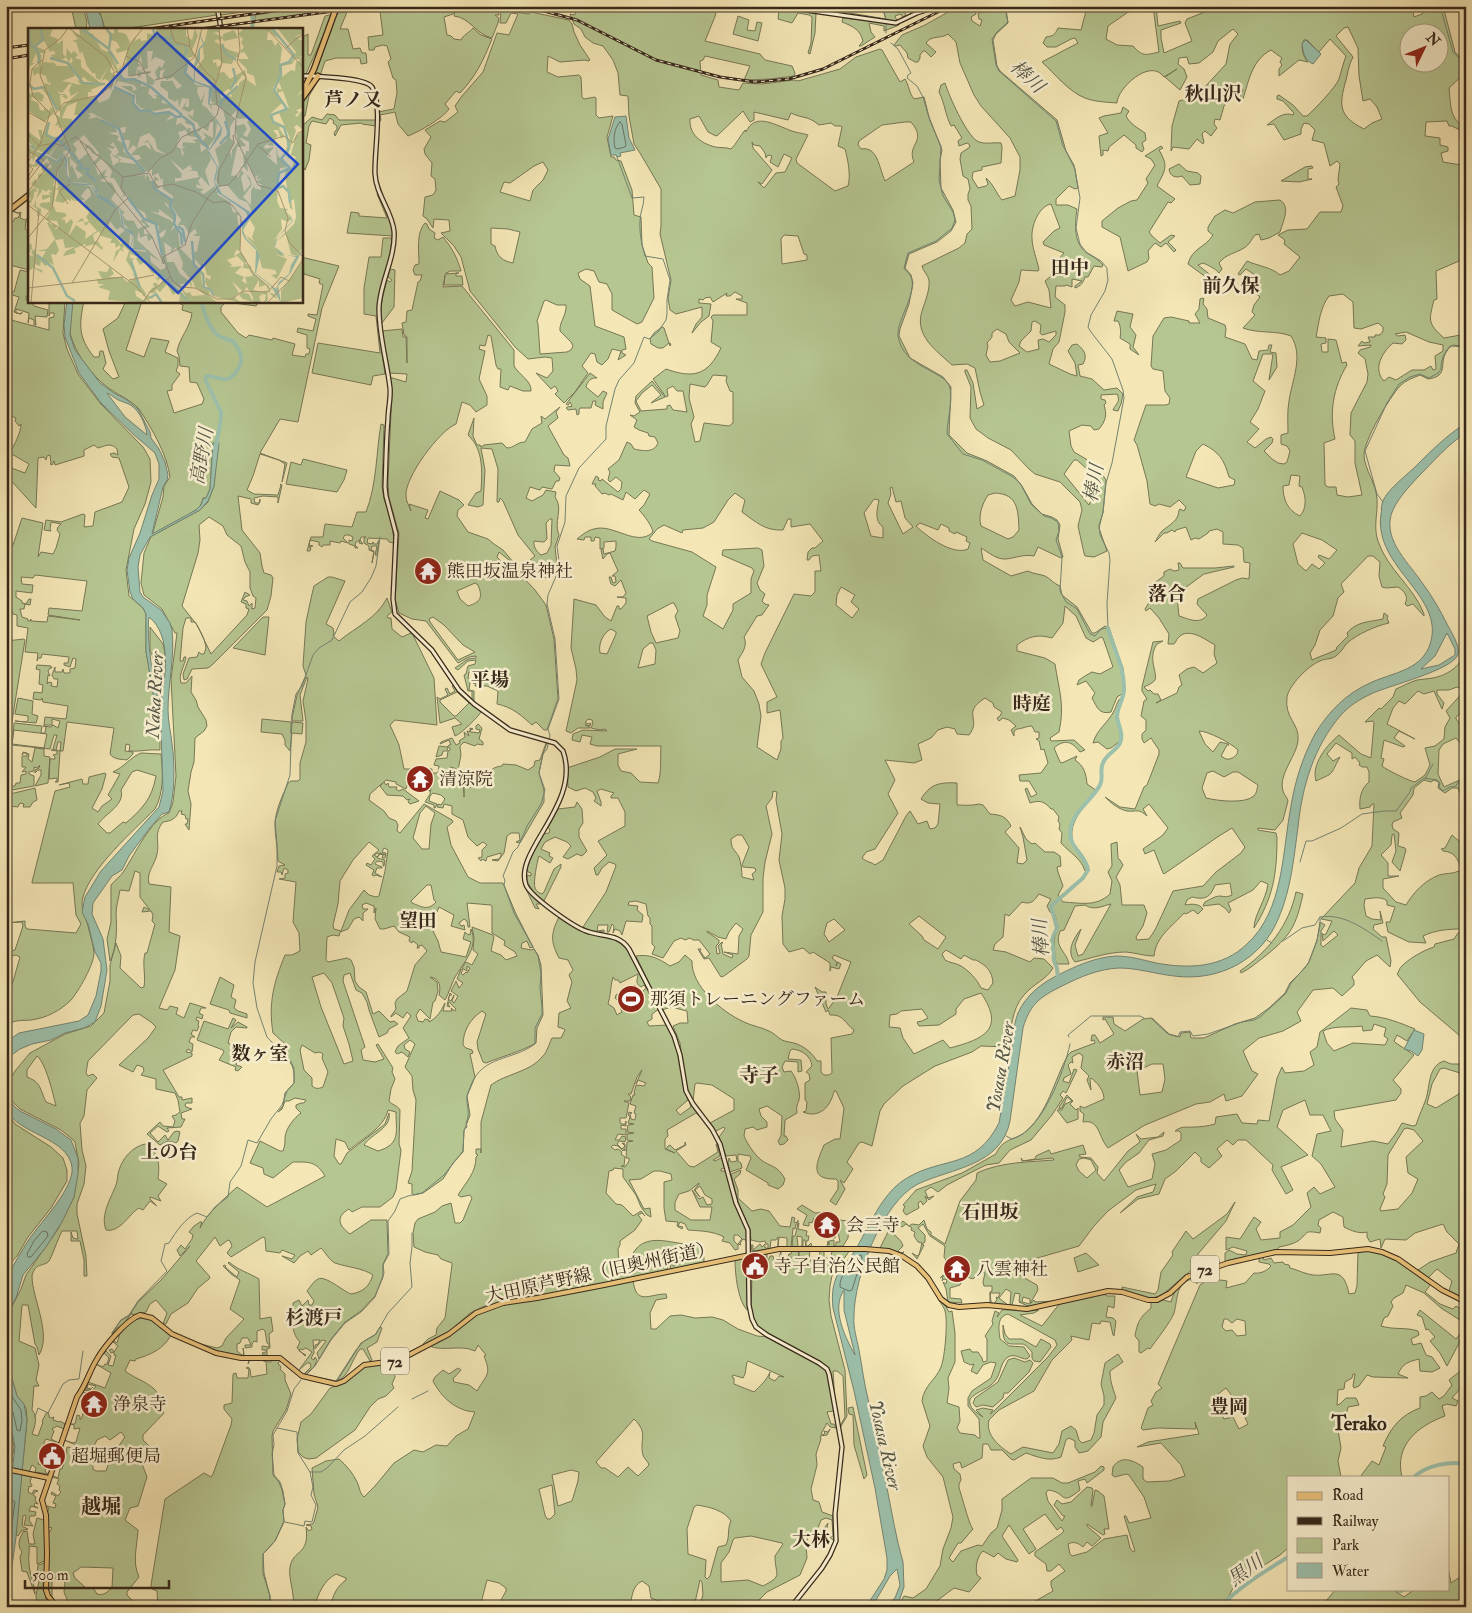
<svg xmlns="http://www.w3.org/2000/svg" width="1472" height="1613" viewBox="0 0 1472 1613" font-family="'IM FELL Double Pica','Noto Serif JP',serif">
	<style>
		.green { fill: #b6c691; stroke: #767756; fill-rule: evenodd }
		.water { fill: #9cc0ab; stroke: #748371; fill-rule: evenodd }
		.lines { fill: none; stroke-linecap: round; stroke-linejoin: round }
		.shore { stroke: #6a7463; stroke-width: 1 }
		.stream { stroke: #748371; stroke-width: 1 }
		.river { stroke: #9cc0ab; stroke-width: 4 }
		.secondary-casing { stroke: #37281b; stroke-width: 5.5 }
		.primary-casing { stroke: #37281b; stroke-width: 6 }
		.trunk-casing { stroke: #37281b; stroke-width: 7 }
		.secondary { stroke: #f8efcf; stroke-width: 3 }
		.primary { stroke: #eac37a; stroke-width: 4 }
		.trunk { stroke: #eac37a; stroke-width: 4.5 }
		.rail-casing { stroke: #37281b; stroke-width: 3 }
		.rail { stroke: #f8efcf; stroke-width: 1; stroke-dasharray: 4; stroke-linecap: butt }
		.trunk-bridge-casing { stroke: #37281b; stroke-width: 7; stroke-linecap: butt }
		.trunk-bridge { stroke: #eac37a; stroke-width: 4.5 }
		.labels { text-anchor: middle; stroke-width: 5; stroke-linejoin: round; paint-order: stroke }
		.shield { fill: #f8efcf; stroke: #716451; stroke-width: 1 }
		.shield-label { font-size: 16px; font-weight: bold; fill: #37281b }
		.poi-label { font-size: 18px; fill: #37281b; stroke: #f8efcf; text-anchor: start }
		.street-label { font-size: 18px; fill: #37281b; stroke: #f8efcf }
		.water-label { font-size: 19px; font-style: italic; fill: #555646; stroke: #f8efcf }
		.neighbourhood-label { font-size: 19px; font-weight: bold; fill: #37281b; stroke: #f8efcf }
		.quarter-label { font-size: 20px; font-weight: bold; fill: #37281b; stroke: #f8efcf }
		.inset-river { fill: none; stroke: #9cc0ab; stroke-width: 2.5 }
		.inset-road { fill: none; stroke: #a89a77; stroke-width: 1 }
		.view { fill: #1d4ed8; fill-opacity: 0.15; stroke: #1d4ed8; stroke-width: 2.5 }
		.inset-edge { fill: none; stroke: #37281b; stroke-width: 2.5 }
	</style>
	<rect width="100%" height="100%" fill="#f4e6b5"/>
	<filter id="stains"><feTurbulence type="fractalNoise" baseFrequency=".004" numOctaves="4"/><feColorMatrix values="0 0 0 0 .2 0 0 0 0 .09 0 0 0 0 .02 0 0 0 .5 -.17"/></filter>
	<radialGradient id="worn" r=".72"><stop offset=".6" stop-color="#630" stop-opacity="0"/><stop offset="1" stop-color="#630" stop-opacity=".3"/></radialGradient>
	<!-- green -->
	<path class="green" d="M71,6H83L87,22L86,29H76Z
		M98,6H152L161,12L214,6L217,15L123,29H105Z
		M219,6H260L258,10L221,15Z
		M314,6H369L346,8L255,21V15Z
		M576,6H624L625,8L629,6H720L714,11L716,14L705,41L760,54L765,60L792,66L795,73L794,76L770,79L744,80L750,66L705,56L703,60L700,61L701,75L718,80L719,87L739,90L743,83L762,84L794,80L798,81L840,69L856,57L880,49L882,50L900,82L905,79C909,85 909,93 914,99L924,97L929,117L942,150L940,160L941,188L953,210L956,222L951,231L937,242L909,254L905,268L911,275L913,283L909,304L900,329L899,336L910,358L943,377L951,387L949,435L967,453L987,461L1014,476L1022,486L1032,504L1042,514L1052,517L1057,520L1060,525L1058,539L1063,557L1061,558L1038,547L1034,556C1023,554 1016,558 1006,559C997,560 988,552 981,548L983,560L1011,576L1028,571C1033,574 1040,574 1045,576C1051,579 1054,584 1060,586L1062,595L1077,607L1092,633H1095L1105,626L1109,628L1123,668L1125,692L1117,697L1111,712C1099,715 1097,707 1092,698L1095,693L1086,681L1077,685L1079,680L1085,676L1092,672L1100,674L1113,667L1103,638L1101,637L1093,642L1086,638L1076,616L1065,606L1063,623L1052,638C1038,634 1029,636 1017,645V651L1045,658L1055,664C1059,691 1065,705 1059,732L1050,738L1051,741L1074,740L1085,750L1080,752C1072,741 1064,739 1054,748L1060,762L1062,763L1077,756L1075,760C1084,766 1086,773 1087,784L1097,791C1084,807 1064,825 1075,847C1079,856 1086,861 1087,871H1085C1081,858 1070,853 1061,843L1062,833L1059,829L1060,824L1058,821L1059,817L1053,809H1051C1044,801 1040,800 1030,803L1025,789L1027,788L1031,797L1037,794L1029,781H1020L1019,775L1041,773L1048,763L1044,749L1041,750L1039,741L1036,739L1039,738V732H1035L1032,726C1026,726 1022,729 1017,729L1014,731V736L1011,730L1016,726L1009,720L1003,718L999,721L997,718L1000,716L1002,712L994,707L993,703L985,698C961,713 982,719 969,735L957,734L955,729L947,727L938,730L931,738L918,744L922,760L914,763L885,760L895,780L888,794L898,813L875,849L866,852L862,858C866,862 872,862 875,865L883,860L906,816L910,811L918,824L927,821L930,829L935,828L938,824L940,804L928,803L921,799C930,784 940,782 957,783V805C964,805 971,806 979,804L983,805L990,814C1001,815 1006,816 1011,826L1005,832L1019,848L1017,863L1023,864L1027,860L1023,837L1020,827L1026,839L1032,844L1035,843L1045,852H1054L1060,856L1061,866L1057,867L1058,872L1063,886L1058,895L1063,902C1081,903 1096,907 1110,894L1112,881L1108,872L1112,866L1111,844L1117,842L1118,858L1120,860L1123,865L1116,877L1120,885L1122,905H1144L1147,913L1143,926L1136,937L1137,940L1149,939L1155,930L1173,891L1203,886L1216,872L1241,853L1245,847L1232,828L1219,836L1164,874L1163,873L1154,850L1145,854L1143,849L1163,835L1168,828L1149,804L1143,809L1147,816C1138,808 1137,812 1127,811C1118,809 1111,803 1105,797L1120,807L1135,809L1144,787L1147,785L1159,754V750L1151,738L1144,743L1142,739V734L1146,730V720L1141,716L1144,701L1147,699L1142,691V687L1153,642L1163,641L1157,644C1147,658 1158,673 1155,680C1153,683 1148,685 1144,687L1148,691L1150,690L1154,694H1158L1161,700L1156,703L1177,693L1179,687L1182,685L1179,675L1187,669L1194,667L1203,673L1217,663L1214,654L1215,645C1206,640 1188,626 1178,638C1176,640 1176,642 1174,644H1168L1169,634L1159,618L1150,608L1146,611L1145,609L1150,601L1149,597L1155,599L1160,591L1157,587L1153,589L1148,585L1153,584L1164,576V572L1170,569L1174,571L1179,570L1178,563H1180L1183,568H1215L1234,566V567L1204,574L1178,593L1177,597L1179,616C1189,619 1200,625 1207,615L1197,604L1198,599L1236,580L1242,578L1249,579L1250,563L1244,562L1243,548L1238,545L1223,544V532L1217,529L1209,531L1208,533L1199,539L1195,538L1191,540L1186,527L1176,530L1175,532L1172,530L1167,533H1164L1155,542C1157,539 1159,534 1162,531C1169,525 1179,521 1179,510L1180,509L1184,511L1186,507L1179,500L1170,507L1159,504L1155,506L1150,504L1147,481L1137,445L1134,440L1146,405H1166L1169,404L1170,398L1165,391L1163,371L1153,369L1151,366L1153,336L1164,318L1171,317L1189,321V323H1200L1195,314L1199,309L1200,299L1203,298L1204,299L1203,304L1207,309L1208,318L1225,325L1226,329L1225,337L1245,344L1252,359L1257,360L1259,351L1268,350L1269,345H1272L1270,352L1276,353L1277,367L1269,380L1273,354H1263L1253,381L1265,391L1258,409L1250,422L1259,429L1247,442L1255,448L1266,439L1271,437L1273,439L1272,443L1264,451L1272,459L1278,463L1284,464L1287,462L1290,451L1287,446L1281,444V435L1288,433C1288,423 1287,412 1289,401C1292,380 1304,356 1291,336C1276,330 1259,334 1243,328L1255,315L1252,312L1254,305L1260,297L1253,291L1252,287L1257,280L1255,275L1246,269L1240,275L1238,274L1247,261C1258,266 1271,267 1280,275L1289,271L1300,257L1284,244L1285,240L1278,235L1288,230L1307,229L1320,212H1341L1343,206L1336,187L1339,184L1338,180L1340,164L1337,161L1330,166L1324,143L1312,140L1315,130L1309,124L1304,123L1301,129V134L1284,140L1274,124L1267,125C1274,120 1283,111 1293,115L1294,113L1283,101L1277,99V96L1279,95L1293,105L1303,116H1307C1314,110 1336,87 1339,79C1341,72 1343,64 1346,56L1330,39L1319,52L1307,40H1304C1300,47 1303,57 1308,62L1299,60L1279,76V69L1282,65L1280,62L1282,58L1271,50C1252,60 1249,80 1243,99L1240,97L1243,90L1238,88L1224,106L1220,120L1215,119L1214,124L1217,128L1211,136L1205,131L1202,134L1204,142L1203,144L1197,139L1189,149L1173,147L1171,151L1172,126L1179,101L1186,99L1192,101L1226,64L1230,44L1238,34L1233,29L1218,41L1213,52L1199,63L1189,64L1187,57L1179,58L1178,64L1184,69L1187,77L1180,90L1165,77L1177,69L1164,77C1150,57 1117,89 1117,103C1106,102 1095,102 1085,98C1069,92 1055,74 1042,62L1078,43L1075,38L1071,39L1056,47H1047L1043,43L1046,37C1053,36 1055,35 1058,28L1081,30L1086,11L1093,6H1137L1108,26L1106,39L1117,45L1133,46C1143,57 1145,55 1159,52L1153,6H1156L1158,26L1180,21L1181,23L1161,30V38L1164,53L1192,41L1185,23L1187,19L1215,8V6H1412L1414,17L1422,14L1427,6H1443L1455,52L1466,63V75L1464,74L1449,88C1451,105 1449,120 1466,127V132H1461L1460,138V130L1452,126H1449L1447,121L1426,122L1425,136L1440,138V145L1448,147V151L1441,153L1443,162L1461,165L1463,148L1466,149V258L1436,271L1437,299L1434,300C1429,320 1427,323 1444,338L1466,334V347L1453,345C1451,347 1448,348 1447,351C1438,363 1450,376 1428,379L1420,375C1413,378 1406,380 1400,386C1390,397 1363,441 1364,456C1365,470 1376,483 1377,499C1378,513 1373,527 1378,541C1387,569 1414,587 1424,614V616L1413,604L1407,606L1405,604C1409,596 1404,591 1398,587L1386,588L1382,587L1379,576L1380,562L1373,556H1368L1341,584L1344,592L1338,598L1333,616L1320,630L1315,645L1310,653L1312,660C1320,656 1328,654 1336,650L1337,647L1348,636L1347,633C1357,621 1370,622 1383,619L1384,613L1388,616L1387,618L1389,623C1375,626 1358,634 1347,643C1344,647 1341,652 1337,655C1332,660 1326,658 1320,661C1309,665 1289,685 1287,697C1284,718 1300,724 1298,740C1297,756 1278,774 1283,791C1284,795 1287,797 1288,801L1283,820L1275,830L1258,828V830L1276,833L1277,838C1277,874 1273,898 1254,928C1254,915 1266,900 1268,884L1261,881L1253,890L1228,903L1231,910L1229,913L1226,909L1219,904L1203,906L1205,902C1209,900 1215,896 1220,896C1226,897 1227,897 1232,895L1230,883L1215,885C1210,898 1205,900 1192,897L1187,900L1185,905C1191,904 1199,903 1203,909L1198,914L1193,910L1186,914L1184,913C1172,927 1156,936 1154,956C1145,956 1136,953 1126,952C1108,952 1092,958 1075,962C1066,952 1073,939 1081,929L1075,945L1078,956L1083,954L1111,904C1102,906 1094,911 1085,905L1075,906L1064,930L1060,931C1054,948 1066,950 1069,964H1057L1055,959L1054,940L1058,927L1055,915L1050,912L1047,906L1051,899L1039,894C1034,901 1031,905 1022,902L1009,916L1005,914L1003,937L995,944L993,950L1006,952L1030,962L1034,958L1044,959L1053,968C1046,980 1033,984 1024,995C1011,1009 1012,1030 1007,1047L981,1046L972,1052L935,1066L903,1086L884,1104L880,1111L872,1146L862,1142L859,1143L847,1162L853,1169L844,1183L840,1180L845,1189L836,1205L830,1201L838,1189V1181L836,1179C808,1180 817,1162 824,1145L835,1139H840L844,1108L836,1091H834C831,1106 820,1119 803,1112L806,1111L807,1102L805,1100V1083L810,1080L809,1074L806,1072L812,1066C811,1056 802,1050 792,1049L790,1051L788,1059L801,1060L802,1071L798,1072V1062L785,1061L782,1067L784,1072L791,1071C796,1077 801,1092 799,1100C797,1105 796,1107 797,1113L785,1120L784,1136H786L788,1140L784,1144L780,1145L778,1141L781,1136L782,1116L767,1106L759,1109L761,1116L767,1122V1127L757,1130L753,1127L745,1129L744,1136C748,1145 756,1157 764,1162C775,1168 778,1167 785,1179L783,1185L778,1189L768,1185V1183L746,1170L751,1158L750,1156L738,1154V1161L741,1163L742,1168L730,1172L728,1163L729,1158L731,1162L737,1161L736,1155L726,1156L719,1137L725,1129L724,1127L716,1131L710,1123L734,1110V1099L712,1085L697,1083L695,1084L693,1101L686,1086L680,1043L673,1026L680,1023H688L687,1011L671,1007L662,1010L636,956C650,954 658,958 670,966L679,962L685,955L692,961C691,986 722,1012 744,1022C752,1026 761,1027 769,1031C774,1033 777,1037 782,1040C786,1042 792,1042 797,1044C805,1047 813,1054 817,1061H821V1072L824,1075H829L832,1073L831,1038L852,1034L854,1030C845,1024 844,1014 830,1015L828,1010L826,1012L815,987L822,992H826V1004L828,1009L829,1008L837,997L851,962L834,955L832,958L837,962L836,966L838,962L841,964L839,969L831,967L830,971V963L813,952L810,954L803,948L789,952L783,944L782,916L785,899V888L779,860L782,834L776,800L777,792L773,791L772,798L766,806L772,834L765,862L763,878V912L751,935L749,956L747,959L724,976L721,977L709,958L704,959L698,949H701L700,951L705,958L710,954L699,940H693L690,938L685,940L681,938L674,941L663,958L652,954L655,947L652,944V926L650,924V918L648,916L646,904L636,901L629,902L628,905L638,906L637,910L643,915L642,922L626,921L622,935L620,931L615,929L613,933L614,926L612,924L609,932H607L608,925H598L597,931L604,930V932L588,930L583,927L606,892L616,866L615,864L609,862L602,868L598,875H596L594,868L607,855L598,841L625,826V812L618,798H611V796L614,793L601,789L597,791L601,802V806L594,801L596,798L593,792L585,788L576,791L568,787L567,768L600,757L615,749H637L618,754V765L621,771L631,773L640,782L658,783C662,771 660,758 661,746H597L590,744L592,737L582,735L580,742L572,740L573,734L583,730L607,731L605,729L600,730L591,728L593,723L592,720L588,719L585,723L589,724L591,723L590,726L585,725L590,727V728H578L571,733L566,731L577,680L576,669L571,648L574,599L596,605L605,617L611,621L617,606H619V609H621L626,603V598L617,597H623L626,593L621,580L615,586L611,584L609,577H611L613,583L616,582L615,576H612L618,571L610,553L607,554L603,559L601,550L603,549L604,554L615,551L616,547V541L604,542V548L600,549V538L595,537L594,541H591V537H585L584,540L577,539C582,535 588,530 594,529C613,523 637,548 653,532C652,526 644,515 639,510L644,505L650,494L644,490L635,499L626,492L623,500L611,494L609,495L605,493L602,494L595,486L596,484H592L596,476L599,478L598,480L601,481L602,479L618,492L621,489L622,482L616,477L610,482L608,480L610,472L608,469L619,460L627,442L631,444L634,449C643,451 654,453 658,443L655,437L649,436L648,433L639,430L634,427L637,420L630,415L634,416L640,412L635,403L636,396L652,381L665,397L651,403L661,395L652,385L642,393L636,401L641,411L667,409V406L670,405L673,410L687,412L683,391H677L673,386L667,389L668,396L666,397L653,379L666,369C694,379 708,375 721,348L711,342L713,321L711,317L713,315H747V303L736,299H742V296L735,292L730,296H726L727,293L713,302L710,297L705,298L703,300L699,299V303L711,304L709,316L701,322L692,333L696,324L702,317V307L676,314L670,310L668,298L671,280L660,234L661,226V189L640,153L634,144L629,116L628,96L620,95L618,73L613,60L603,46L593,43L585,37L581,29L574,24L570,14L575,15ZM1348,27L1358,48L1359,76L1363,101L1370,99L1377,107L1382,119L1372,123L1364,129C1338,116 1339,105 1346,80C1348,72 1349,64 1353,57L1336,36L1344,28ZM1410,32H1440V62H1410ZM743,111L750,122L754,120V112L788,120L791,113C803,119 807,115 819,125L831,123L835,126H841L842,127L838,146L845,149C848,160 851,176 848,186L835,191L797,163L796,159L808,135C802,133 797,133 792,131C777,126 755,111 746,132L745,130C740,136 737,143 731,149C726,147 720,148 715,147C700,143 689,134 690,119L699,116L708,132L716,136L718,135ZM905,122H911C928,142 906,144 914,162L885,181C879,168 878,146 861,149L858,145L859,141L882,125ZM752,142L754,145L760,146L765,153L766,158L768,155L772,156L770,162L778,167L784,154L792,158L785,172L776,173L764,188L758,182L762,184L772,170L753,148ZM784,235L798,236L804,254L807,255V260L782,264L781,239ZM1343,294L1353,302L1354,328L1361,329L1378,323L1383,327V331L1380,335H1375V337H1368L1370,342L1364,343L1362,341L1358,346L1371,345L1370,347L1360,350L1358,353L1365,359L1368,374L1367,382L1351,413L1350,435L1355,441V463L1362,495L1348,497L1337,495L1336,487H1328L1325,485L1324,443L1335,439C1329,413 1333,388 1347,365L1346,362L1342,363L1336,340L1328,339V352H1322L1321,344L1326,343V338L1316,337C1319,322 1320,308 1329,296ZM1406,332L1429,342L1443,345V351L1435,356L1436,369L1433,370L1431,366L1424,370H1412L1396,380L1389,377L1384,381C1372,369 1383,351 1393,343L1402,344L1406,340L1405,335L1398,336L1395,334ZM713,375L727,376L726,381L730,391L733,392V423L729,426L704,423L700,441L695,442L691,424L694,417L689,398L690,384L705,387L707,385ZM1203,444C1219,452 1224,459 1229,477L1235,480L1234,485L1218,488L1186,477L1196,451ZM1291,475L1300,476L1299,486L1302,487C1306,497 1307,508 1300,516C1287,510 1283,499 1283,486L1289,485ZM892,487L896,502L901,501L905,518L913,527L903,534L888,503L891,494L890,488ZM735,493L745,500L742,512C756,522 765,531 783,530L788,519H791V527L810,524L823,541L815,548H812L808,552L807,560H809L812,556L819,555L821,571H815V592L811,596L794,594L765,653L761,664L777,697L767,702V713L780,710L783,738L781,741V749L777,760L757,747L761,716L759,704L754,691L742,677L738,660C742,653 748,646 744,637L757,616L762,615L769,605L765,604L762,601L765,594L760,590L757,583L764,566L762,550L758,548L723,550L722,555L752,568L754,571L751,579V593L733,604V610L723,629L703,616L707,605V595L716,567L692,552L652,541L649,539L657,529L664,525L682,533L683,530L703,528L714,522L728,500ZM995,493C1019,494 1018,512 1019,530L1013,537L1008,539L981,526C978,516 982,504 988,495ZM874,499L879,500C877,510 874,521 883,527V538L871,536L864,513ZM920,523L938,530L941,524L949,528V531L955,534L956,532L967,537L966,541L970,543L968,549C953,556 926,536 916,526ZM1302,533L1322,540L1337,550L1329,559L1319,555L1318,557L1325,563L1319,569L1312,564L1306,571L1298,564L1293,544ZM841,587L855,595L851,602L859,609L852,618L836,605L837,595ZM672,603H674L678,611L675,616L680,631L678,638L656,643L651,632L647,616ZM611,629L616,632V634L607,654L600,653C598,644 603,633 611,629ZM650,643H653L656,650L655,664L638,668L643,649ZM1199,731C1208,731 1231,743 1238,750C1238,756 1231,760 1226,759L1221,756L1227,745H1229L1228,744L1220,742L1213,752L1205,744ZM1213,771L1224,777L1233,772H1238L1258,785C1257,788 1257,793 1254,796C1245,804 1218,801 1206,798L1202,788L1207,773ZM737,835H742L749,847L742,865L743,867L755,868L756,871L752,874L754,880L742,877C742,872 741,862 739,857C735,849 731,850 731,839ZM919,916L946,937L938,949L924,940L922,936L909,924ZM834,919L845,930L829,942L824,934L827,923ZM736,923L743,929L739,936L738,954L724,952L733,955L732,958L723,954L721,943H723L722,942L718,946L720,953L717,954L716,946L719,943V940L707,932V931L718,937L726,939L729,932ZM946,950L961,959L964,955L973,960H976C987,966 992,971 993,983L988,990L981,988C977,979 969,971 961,966C956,963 950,963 945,960L942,954ZM981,993C1006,1030 983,1039 950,1048L943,1040L914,1054L903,1038L900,1028L889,1027L890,1015L897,1014L901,1011L922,1009L928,1018L922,1021L917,1022L919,1026L939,1025L956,1014V1009L964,999Z
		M833,6H843V9H849L850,13L886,19L882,6H885L888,9L891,7L898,13L901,10L906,14L903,18L901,14L895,16L897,21L894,22L831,12Z
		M959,6H975L976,14L971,17L972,21L980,26L982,20L979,19L978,14L986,9L987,6H1011L1006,9L1008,23L996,34L993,40L997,66L1000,71L1057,120L1066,151L1075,169L1078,188L1075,189L1069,186L1056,199V205H1068L1077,209C1075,223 1073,244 1087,253C1093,257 1098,259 1103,265L1102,267L1094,266L1088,277H1085C1083,283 1081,286 1075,288V286L1082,281L1072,279V287L1066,285L1065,286H1056L1055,297L1065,305V312L1059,342L1053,349L1049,364L1070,374L1077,376L1075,363L1068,351L1072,345L1077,344C1084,350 1088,355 1083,364L1078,365L1080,376L1092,379L1104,390L1117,388L1123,394L1121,404L1118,411L1113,410C1116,403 1121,402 1117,394L1101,395V399L1105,400L1106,403L1104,405C1107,414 1106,421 1099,429L1094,430L1091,426L1082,425L1069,431L1071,446L1074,452L1086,459L1100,471L1106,480L1103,512L1099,528L1107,551L1094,557L1085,556L1084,553L1078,526L1082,510L1080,502L1060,482L1035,474L1029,469L1011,450L988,438L976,429L970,418L971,387L965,372V370H967L973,383L977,409L984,405L980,392L975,368L967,364L952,365C937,351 914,336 922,311C925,302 930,290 929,280C928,275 923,271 922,266L959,248L965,243L967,234L972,229L971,206L968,200V194L970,189L968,179L963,176L960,159L961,153L970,147L969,144L967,143L959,146L958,141L962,138L954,125L951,126C945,114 945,104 939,92L941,85L945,83C949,96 966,134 977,141C984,145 993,142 1001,143L1002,147L1001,163L982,167V170L973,172L972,178L978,188L986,186L988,184L986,178C994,185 996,193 1002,200L1015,196L1020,170V157L1010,138L981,106L974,95L960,63L956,42L948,34C941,39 931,35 926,43L936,52L931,57L925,51H923L920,55V58L918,62H915L908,58L907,53L900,45L896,46L894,45L902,35L925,25ZM1051,204L1060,228L1054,231L1043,242L1044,245L1064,253C1057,261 1052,266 1051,276L1045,281L1049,290L1051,308L1028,302L1015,306L1011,300L1019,282L1021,270L1038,271L1039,270C1037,259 1032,248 1032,238C1031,226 1039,206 1051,204ZM1035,321L1041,325L1040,333L1042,335L1056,331V335L1049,342L1043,339L1038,340L1039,349L1027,352L1019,346L1021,341L1031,331L1032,322ZM997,329L1006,334L1009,342L1020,353L1000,361L990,362L986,355L988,346L987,343L992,337V333ZM1074,460H1077L1089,471L1087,483L1091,500L1089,505L1064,474Z
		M779,9L816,13L815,33L810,54L808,53L811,43L812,17L809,15L798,13L792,23L778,19Z
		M501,10L529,14L531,12L569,20L572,24L574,32L580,45L590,60L588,61L585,60L560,62L548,56L547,72L558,77L579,75L581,77L582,97L584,99L595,97L596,98V115L599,118L613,116L607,137L611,157H614L616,160L621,161L632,190L634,215L641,217L642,245L648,263L652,267L654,298L642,322L637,324L612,310V294L607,284L599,282L594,271L586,269L578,273L580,279L590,286L595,326L624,337L626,349L622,350V353L626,355L618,360L621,351L612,349L608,359L602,365L597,362L595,354L591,353L582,366L588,373L575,392L564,403L555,394L558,391L555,386L551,389L536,373L547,378L553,371L552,358L545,357L528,359L515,347L470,291L461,257L454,246L441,233L450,231L449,220L434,219L433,228L427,219L423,216L425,197L433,195L436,190L435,179L431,176L432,163L425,154L424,149L431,137L425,130L440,121L445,122L458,112L455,106L462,96L483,72L497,33L509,35L518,14L511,13L506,23H500ZM543,162L548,170L543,180L533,190L530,201L500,192L504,182L510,183L534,166ZM491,228L508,229L520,232L513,263C503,261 497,257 495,246L491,244ZM546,300L557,305H566C567,315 559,322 560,331L571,342L573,346L571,350L567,352L540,354L538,324L537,321L544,301Z
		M380,11H454L453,14L444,17L447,35L451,36L454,39L461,40C463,35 469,33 473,28L481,35L492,39C483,61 476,76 460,93L456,91L445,104L449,109C443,118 419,132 408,136L398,124L395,112L380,115L381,120L376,126L362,124L361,123L341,125L335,136L334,133L337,129V126L333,123L334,121L330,118L326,124L312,121L309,126L306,143L311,145L309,160L305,170L301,163V127L312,117L322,120L327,114L335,115L339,120H375L378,112L394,109L397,93L396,80L393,78L388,62L391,59L387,46L383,45L375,47L374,50H369L368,37L383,35Z
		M455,11H498L499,15H495L499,18L498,23L492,38C477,35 469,17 454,16Z
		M347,12L340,29H348L353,49L360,48L362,53H366L367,63L361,64L360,58H336L325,61L319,79L309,96L305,116H301V97L312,75L337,13Z
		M333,14L306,74H302L301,38L308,34V55H311L325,16Z
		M738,16L749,20L747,30L755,31L757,22L762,23L758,41L733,34Z
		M843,18L899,24V25L884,31V26L869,23L871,32L875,37L861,46H859L863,41C860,29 852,26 842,22Z
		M1123,107L1129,111L1126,116C1130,124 1138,128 1145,133L1146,140L1142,143L1144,149L1142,152L1136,148V145L1124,135L1109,147L1108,151L1103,150V155L1101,156L1099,136L1108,133L1099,118L1104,116L1121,113Z
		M1161,146L1163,148L1159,150C1169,167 1165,170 1157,186L1175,199L1171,203L1168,202L1149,232L1152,236L1160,243L1171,235L1175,236L1168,242L1176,250L1174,252L1166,243L1161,247L1155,243L1148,251L1149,258L1147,262L1128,271L1120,237L1102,227V221L1118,208L1131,201L1137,200L1148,183L1146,179L1155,165L1151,159L1145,156Z
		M1179,164L1187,171L1198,173L1201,176L1200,184L1190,185L1182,176C1176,178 1170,177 1169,169Z
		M1312,166L1313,168L1308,169V179H1312L1299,182L1281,181L1305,167Z
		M377,194H378L392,225L393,236L347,233L351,212L359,213V216L387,218Z
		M1280,200C1291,207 1283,221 1280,232L1269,238L1261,240L1259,234L1255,235C1251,240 1250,244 1244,248C1234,254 1226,254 1219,263L1222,269L1219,273C1216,269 1208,265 1203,263L1198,265L1213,277L1210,280L1188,264C1192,248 1205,248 1213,235L1208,231V227L1215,216L1225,210L1233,213L1255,202Z
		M12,211L19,213L21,212L20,218L25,220L29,217L28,221H26L25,229L29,232V270L6,264V220L13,222L15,218H18L20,214Z
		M425,223L427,224L429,229L435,233L434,238L438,240L443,237C452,248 457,257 461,271H450L445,274L459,273H456V276H462L463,285H444L445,275L443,287L462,286L514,350V366C519,375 532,381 531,391H523L510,386L508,390L500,387L501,369H498L496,365L491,336L488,335L485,346L480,345L479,349L485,351L479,379L487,396V405L476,412L470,405L462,402L456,424C440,430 404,478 406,496C406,501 409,506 411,511L409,504L428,510L425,518L428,519L440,491L459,500L464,505L458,510L457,516L468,532L488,539L494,544L503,550L515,564H514L499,552L497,557L508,569L511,568L520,574L535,590L546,605L554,639L558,699L547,730H544L536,722L532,725C521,715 512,707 497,704L498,691L487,686H475L476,682L482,683L483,679L480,672H469L468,678L474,681V684L473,682H470L469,690L474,691V702L472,700V691H468L464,675L466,674L468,666L475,664L476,660L468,661L458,670L455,668L468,659L476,658V656L469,657L458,663L426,621L412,619L399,613L395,599L399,533L389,498L388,482L392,390L389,377L406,382L407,374L388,373L382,331L402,329L403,337H406L407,363V337L404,335L402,323L406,322L407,311L412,310L418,282L420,281L422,275H415L413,270L415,265L419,264C419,252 416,232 425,223ZM475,583L478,585C483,597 481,602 468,606L460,599L457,591ZM433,617L444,625L463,645L475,652L458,660L430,622L429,619Z
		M383,238H392C391,261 381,282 379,304C377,327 382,352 385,374L373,376L371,385L312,373L318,343L380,353L376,316L364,314V288L369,257H381Z
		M301,257L339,266L322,308L298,422L280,419L260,453L287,463L282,482L285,464L279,460L260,454L253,476L247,490L254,494L278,495L281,485L280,484L282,485L278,503V497L263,496L254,498L255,503H259L260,499V502L258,505L251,503V499L238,496L242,530L260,553L262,566L264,573L271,575L273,578L271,596L267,610L212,665L208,668L192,669L187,679L184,680L183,674L189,658L197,657L199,652L201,654H204L206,648C205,639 200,630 195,622H191V618H186L183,628L180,661H183L184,657H186C185,666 178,674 181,683H186L192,676L191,692L196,700L198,707L206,720L207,726L204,731L195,738L194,762L191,772L188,791L191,804L189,830L185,824H187L188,819H186L185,815L181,814L182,811H179C176,819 171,821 163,822C153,835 160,841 157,854C155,865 146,872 149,884L171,887L169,932L180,936L175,970L159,1008L167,1010L170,1006L178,1008L176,1014L184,1018L190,1003L206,1008H201L199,1013L203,1015L202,1019L197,1017L196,1020L199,1021L198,1025L199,1026L197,1031L193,1030L191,1034L195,1037H191L189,1042L193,1044L192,1052L188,1049L186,1052L192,1053V1056L163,1070L179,1097H182V1100L192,1098V1103H186L185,1105L186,1107L192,1109L181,1113L182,1119H185L181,1127L167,1128L169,1131L167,1132L158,1126L150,1133L158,1142L165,1135L168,1140L174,1132L177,1131L180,1132L178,1141L176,1143L168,1141L160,1145L147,1134L160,1122L163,1126L173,1127L175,1121L172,1116L176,1115L180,1112L178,1100L175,1093L156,1089V1079L141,1075L144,1071L143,1067L137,1065L133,1072L119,1065L148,1038L156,1027L151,1022L139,1014L133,1015L129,1019L88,1061L86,1073L88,1076L93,1074L97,1078L87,1090L84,1116L80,1123L82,1150L86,1166L84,1184L77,1204V1214L86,1256L87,1276H84V1260L80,1241H71V1232L73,1238L77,1239H78L77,1231H62C59,1236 51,1259 49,1261C44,1267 35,1262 32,1276C32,1298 52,1334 39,1355L37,1347L35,1344L28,1305H22L19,1341L35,1348L39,1365L36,1380L39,1386H34L32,1410C38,1417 35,1426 32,1434L38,1436L43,1422L42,1421L47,1412L49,1414V1417L51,1418L54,1417L53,1420L59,1422L60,1421L65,1424L64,1429L57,1426L52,1429L54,1431L51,1439L59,1443L46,1439L44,1442L45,1448L56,1452L42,1450L49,1454V1457L43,1456L41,1459L48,1460L52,1464L40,1460L38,1464L46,1466L45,1471L48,1474L35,1472L36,1468L32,1465L28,1474L32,1475L30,1482L32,1485L31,1487L29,1486L28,1492L32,1494L34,1490L38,1491L35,1492L33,1495L36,1497L35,1500L38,1504L35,1503L34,1506L38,1508L31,1506L29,1511L36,1512L35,1516H30L29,1520L33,1526L24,1525L26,1517L25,1515L23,1516L22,1526L28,1529L21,1531L18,1536L16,1535V1530L27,1420L26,1408L17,1396L7,1362L6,1318L21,1289L26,1275L58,1229L74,1197L79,1164L75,1142L71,1138L61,1130L20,1109L9,1098L7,1093V1086L15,1071L30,1053L65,1034L91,1026L104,1013L110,981V965L116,943L121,956L120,968L141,988L144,987C146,975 142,964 145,953H147L155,924L152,921L153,915L151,911L142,912L144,907L150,910L140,897V873L135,871L129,891L120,890C119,897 116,906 116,914C117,928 117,948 110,961L107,939L111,922V885C115,880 121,876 124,871C135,854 151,819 169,813L173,802L176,776L171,679L177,633H175L162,609L144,595L141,583L144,553L153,532L163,497L164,486L170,477C167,454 152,429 139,409C131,400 120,396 110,389C92,377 70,348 69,325C69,317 71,309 72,301H84C79,325 78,337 94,357H99L100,351H103L106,363L103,369L113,379L119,377L109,351L103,329L118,318L126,301H142L126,350L144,357L151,338L169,341L165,352L178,358V366L176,371L180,374L172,385V390L167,391L174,413L202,404L204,399L197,383L190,382L189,367L180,366L179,356L177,351C180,337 190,328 192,313L182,310L183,305L174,301H260L256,306L226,302L221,307V312L238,333L246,338L249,335L272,340L273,338L295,344L292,355L305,357L306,354H309L310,349L307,348V335L297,332L298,328L313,331L316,319L308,316V314L317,315L323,285L319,283L320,279L301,273ZM213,443L217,448L214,486L208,502L200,510L152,536L153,534C161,529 192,514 198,508C201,506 202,502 203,498H206L210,489ZM209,517L223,526L227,535L241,546L245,562L250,572V588L253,596L256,598L255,608L252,609V603L249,606L247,601L243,600L245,597L250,595L245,592L241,602L246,604V608L249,609L247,615L211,654L197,625L182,606L198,553L200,540L199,525ZM37,1056C46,1063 53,1094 56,1106L46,1102C39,1088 42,1083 27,1077V1070Z
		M390,269L395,270L394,307L382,323C379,308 383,295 387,280L390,282L392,280L388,277Z
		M20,270L29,272V297L26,296V300L32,303L34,306L48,310L47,317L35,316L36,325H34V320L29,318L28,323L29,313L16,309V313L21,314L22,312L21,314L14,312L19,297L6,293V290L14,292Z
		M49,301H65L63,333L67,349L78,374L100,403L143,447L150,459L151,482L145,504L134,529L126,570L129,596L143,608L146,614V651L160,729V750C149,749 139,752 129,751L130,745L126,744L125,751L133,752V754L127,760C121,759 114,760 110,754L114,728L67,722L63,751H60L61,742H58L56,750L60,751L58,782H55L57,781V778L49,779L50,759H55V757L53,755L57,754V751L51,750H55L53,749L57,735H54L50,749L12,745L14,723L42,726L41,733H45L46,727L43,726L51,727L53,725L58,728L60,721L52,719V725H44L45,717L66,719L68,706L43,702L42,698L41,700L33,699L34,692L42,693L43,685L39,684L40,670L36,669L37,665L51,666L52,668H50L48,671L50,676L48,675L47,684L49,682L52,683L51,686L57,687L58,679H54L52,675L55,667V672H62L63,669L64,673H70V669L75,668L76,659L73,658L70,667L64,665V663H68L69,657L42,654L41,658H38L37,661L38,653L25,652L28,628L17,626V615L13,614L12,609L6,608V558H13L9,557L22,518L43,523L38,557L41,552L53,554L56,548L60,534L57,530L58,527L61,524L51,522L50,529L51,531L44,530L46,520L61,522L83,514L85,515L84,527L93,526L95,512L122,502L129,487L119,458L112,457L110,454L114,453L118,455L117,449C110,442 106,446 98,448L94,445L84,450V456L55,465L54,461L52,465L50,464L51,463L50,455L47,456L46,460L44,457L38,458L36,508L6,475V466L25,473L29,464L10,453C14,445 21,433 21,424L19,426L15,421L16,418L7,414L6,415V332L11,320L49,330V318L54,317V313H50L49,316ZM35,575L87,581L82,611L49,608L48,615L80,620L48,616L47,622L31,621V619L30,621H28V619L22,617L20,609H24L25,604L30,605L31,599H29L26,604L22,603V601L16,597V591L32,593L33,585L22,584L21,577L33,578ZM14,730L47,734L44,748L12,744Z
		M1117,311L1133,314L1130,327L1136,335L1133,347L1139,355L1130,349V344L1120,338C1121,333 1121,326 1118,321H1114Z
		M662,327L664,328L669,343L671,344L670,346L669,343L663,348H658L651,344L650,339L654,333Z
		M590,373L597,378C591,377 587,382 586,387L598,397L603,391L607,393L603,402V409L595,405L596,401H593L591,408H580L579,410V414L577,415L576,409L568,410L566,408L569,406L571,407L572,406L570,402L568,405L566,404Z
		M560,407L556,412L558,418L548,426L564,455L568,458L570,466L555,465L554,471L560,478L559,481H556L552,489L542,487L540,490L530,487L526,498L532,501L543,495L546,490L556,492L555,497C564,509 553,522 559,535L555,547L557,565L555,574L549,579L546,578L538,571L534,575L529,563L530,560L535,556L518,535L503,501L500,498L499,502H497L498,469L492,449L481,448L485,470L483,505L478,507L468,505L476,493L481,491C482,472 484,450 468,435L474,418L473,436L477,445H480L481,447L484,445L502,443L507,448C514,448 517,442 525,442L532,429L542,423L541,416L545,419ZM550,519H552L551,545L547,553L541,555C537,552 533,547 534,541L544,542L547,539L546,523Z
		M381,424L384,425L382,486L384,499L392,522L394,543L389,542L387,539L368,538L367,543L372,544L373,542L374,544H377L379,540L377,555H375L377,546H372L371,550L374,551L372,563L374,552L369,550V546L364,543V538L366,537H361L360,540L363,544L359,543L360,540L356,542L355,545L358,548H355V546L349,544V540L352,541L353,537L349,535H345L343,538L348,543L341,541L340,543L330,541V545H323L322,547L319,545V542L310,540L309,545L313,546L309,547L311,548L310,551H307L311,537H323L325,524L352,527L357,512H366C377,484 376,453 381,424Z
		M303,459L347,470L344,480L337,492L286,484L291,462L301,465Z
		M328,577H332L345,581L326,624L333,628L334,633L333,636L339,641C356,627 377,618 387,598L392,612L387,616L388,618H391L392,629L402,637L411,633L413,635L434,678L437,725L395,720L390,725L399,745L404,769H432L431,787H424L425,783H423L422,786L430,791L419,787L416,789L417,782L408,780V783L406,789L396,784V782L386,780L370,794L369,800L384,811L389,818L396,821L398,825L397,831L400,833L424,804L452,820L453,822L447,827L451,845L468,877L480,883H503L516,914L533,947L530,948L527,941L522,943L521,948L531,950L534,949L538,955L541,965L543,1015L537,1028L536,1043C520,1052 503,1056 486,1063L483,1062L478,1049L477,1042L486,1014L482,1011C470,1019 463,1031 463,1045L466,1048L472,1050L473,1053L470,1054L475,1077L467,1096L470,1115L464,1131L463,1152L453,1163L443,1179L423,1193L414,1195L412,1194V1184L408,1183L412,1171L416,1100L413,1090L412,1076L405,1067L415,1044L410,1040L404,1045L405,1049L410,1052L408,1057L402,1052L397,1054L395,1052L398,1046L409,1038L403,1028L411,1016L407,1012L403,1018L396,1013L391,1017V1016L396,1009L395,1003L397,999L407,991L415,965L427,951L422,945L419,946V948H417L418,945L413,941L412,943L409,941L410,937L399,932L394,926L384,929H380L375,919L376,908L374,913V906L366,903L362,905L363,909H368L363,913V921L359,917L354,919L348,929L340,932L339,936L333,935L327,937L326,960L328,962L347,958L351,960L354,967L355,981L359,987L366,992L373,1014L379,1011L390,1022L394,1021L398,1024L389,1029L387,1033L379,1037L369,1010L367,1002L362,993L356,990L350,973L344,975L343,981L365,1047L361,1050L363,1060L375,1062L384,1059L376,1045L378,1044L393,1068L392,1072L395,1079L391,1089L389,1101C392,1105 397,1105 400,1110L399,1144L401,1150L396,1190L393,1197L380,1207H362L352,1212L349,1209C335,1217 339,1226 350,1234L371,1220H387L388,1254L383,1264V1277L375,1296L361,1311L345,1322L331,1339L319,1359L317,1353L326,1341L322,1340L315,1349V1345L318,1344L320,1340H313L314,1353L311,1358L314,1360L315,1357L317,1360L314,1367L305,1374H304L311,1367L310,1363H307L299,1370L312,1352L306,1348L302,1350L300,1349L299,1351L306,1355L305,1356L297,1348L300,1342C289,1331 294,1317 293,1303L299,1300L302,1306L308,1300L309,1305H312L314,1301L307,1291C310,1287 314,1281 318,1279C325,1275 343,1291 351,1294C363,1292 369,1287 373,1275C363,1268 346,1267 335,1263C330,1261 325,1252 321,1248L311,1255L308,1251L300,1256L294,1263L282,1256L292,1259L295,1255L282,1250L280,1253L266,1251L265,1238L263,1237L231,1257L227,1253L232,1246L230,1241L228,1240L220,1246L215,1237L196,1261L210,1277L209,1279L198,1288L188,1303L171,1314L166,1324H163L167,1313L156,1300L150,1304L146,1312L132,1315V1313L120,1328L118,1327L113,1333V1336L112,1333L121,1320L129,1316L138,1302L162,1279L190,1246L180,1256L177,1250L181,1245L185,1249L192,1239L193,1235L189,1232L194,1226L200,1222H202L200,1228C208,1212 224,1199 237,1187L267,1207L325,1176C316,1161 309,1162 293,1162L273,1178L264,1174L263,1168L250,1163L260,1141L280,1151H283C285,1145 285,1143 285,1138C285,1129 295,1117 301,1113L296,1108V1105L301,1103H304L306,1100L295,1098L289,1101H285L282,1109L278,1112L283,1106L285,1093L294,1083C295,1068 292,1062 281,1052L285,1044L273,1033C268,1003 274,982 285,955H292L300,951L299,933L293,922L296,882L279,879L285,878V874L288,873V870L284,868L282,875L281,872H277L279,866L285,865L278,861C278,849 275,837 275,825C275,811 282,797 288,783L291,781H298L300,779V763L306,742V721L303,701L308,679L307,677L300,695L303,721H292V718L297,695L306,675L303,666L306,622L312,594L314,586ZM426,806L435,813L431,824L429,849H422L413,838L420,813ZM369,842L379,850L372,856L375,859L371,865L367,863L366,865L374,870L372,875L374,876L376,875L382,877L375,873L377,868H382V867L375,864L377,861L383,862V866H384L385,860L377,858L380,854L383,855L382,858H385L386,855L380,853L377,857L374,855L378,853L386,855V853L382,852L384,848L388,850L385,871L379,896L376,897L369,895L364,890L349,910L341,931L334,929L333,925L338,904L340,881L353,860ZM427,885H431L434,900L436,902C428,911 422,907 412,903L411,901ZM467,903L491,905L492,907V933L505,941L504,945L515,952L517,956L506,960L501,955L491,951L494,937L493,935L472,927L474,937L473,950L478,954L472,965L466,962L462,968L467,971V966L470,968L467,973L466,972L463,975L461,973L463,970L461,969L457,979L463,983L459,988L456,981L451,991L458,996L454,1003L452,1001L454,996V995L451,1001L448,999L450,995H452L450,993L447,1006L450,1007L448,1004L449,1002L456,1009L455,1011L451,1008L452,1011H443L445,1003C441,1011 438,1017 429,1022V1020L425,1019L423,1022L418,1021L416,1015L420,1009L430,1019L433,1002L435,1001L438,991L437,982L430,977C440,978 441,987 439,995L445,1000C449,993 451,985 455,977C464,962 479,947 471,929L470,935L467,934L465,932L463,939L471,942L466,957L441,952L438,941L431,927L439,907L454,915L451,926L465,930L464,925L461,926L459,923L464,919L467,921L468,927H470ZM324,973L332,983L344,1018L343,1026L349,1044L353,1061L344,1064L321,1007L312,977ZM302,1045L315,1053L320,1052L323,1054L322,1058L328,1072L323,1087C318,1089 316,1089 312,1086V1078L304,1070L300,1050ZM388,1110L396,1112C396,1132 401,1144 378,1151L364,1145C371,1134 392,1128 389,1113L385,1124L347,1153L341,1164H339L334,1156L336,1139L345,1142L349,1150C363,1138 384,1128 388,1110Z
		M263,617H269L265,655L233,648Z
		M150,627L163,644L165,653L160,703L153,657L150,651Z
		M1466,634V685L1462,689L1457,687L1449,690H1437V694L1444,703L1442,709L1434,691L1424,694L1418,691L1405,704L1399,701L1393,708L1387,724L1415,739L1399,731L1394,738L1405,746L1403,747L1384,740L1381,758L1384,759L1382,766C1387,770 1409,781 1415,782L1425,775L1430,765L1425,748L1435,746L1444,739L1445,727L1450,718L1446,711L1466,689L1463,696L1466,699V709L1456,717V719L1461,725L1466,719V723L1460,735L1463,740L1466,738V744L1460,743L1456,738L1443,744L1439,750L1438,774L1444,787L1462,779V767H1466V817L1462,814L1465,807L1458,788H1452L1445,793L1438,788L1439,782L1434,780L1431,782L1424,780L1414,788L1413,795L1400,813L1402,818L1393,822L1392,825L1393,829L1399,833L1398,846L1405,848L1406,850L1400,871L1392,862L1396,851L1394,834L1392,835L1391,845L1381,855L1388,863V876H1399L1383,879V888L1396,902L1406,905C1414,892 1424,881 1439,875C1446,873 1453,874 1459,871L1461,868C1457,858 1455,852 1443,851L1441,849L1445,848L1452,835L1460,842L1463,843L1466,842V1041L1420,1002L1397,974C1399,972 1399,969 1401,967C1408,959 1424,950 1434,947L1435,944L1454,939L1458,933L1463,931L1462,929C1449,929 1435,930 1423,936L1426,943L1409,942L1388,932L1386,922H1390L1395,907L1387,905V901C1381,896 1373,898 1365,899L1364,905L1366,916L1372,919L1381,920L1380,911L1383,923L1374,925L1373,929L1382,937H1386L1391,961L1390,967L1377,955L1366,961L1352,977L1354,981V985L1342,996L1333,988L1313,990L1297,1012L1301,1021L1283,1031L1259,1038L1243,1051L1252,1071L1258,1074L1242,1096L1226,1101L1224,1094L1210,1102L1196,1104L1145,1125L1108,1148C1098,1137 1100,1119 1083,1122L1084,1114L1080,1111V1106L1084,1108L1104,1099C1104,1091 1098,1083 1091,1078L1090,1079L1091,1090L1087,1080L1089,1076L1081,1068L1083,1056L1079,1053L1072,1057L1073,1063L1071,1062L1068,1065L1071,1074L1064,1078L1063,1081L1069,1083L1074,1069L1077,1070L1067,1091L1066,1093L1063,1091L1060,1095L1063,1098L1052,1115L1031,1140L1010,1150L999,1163L986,1165L970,1173L947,1185L938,1192L931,1187L925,1191L928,1198L934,1196L929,1200L925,1196L927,1201L923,1205L921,1201L918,1203L919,1208L906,1215L903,1211L905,1206L903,1205L916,1190L962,1173L996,1154C1002,1139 1014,1140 1024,1133C1048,1114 1054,1080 1068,1055L1071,1052L1095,1043L1094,1040L1091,1041L1092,1035H1095L1100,1043L1114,1034L1105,1019L1103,1020V1017H1113L1114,1024L1125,1031L1143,1019L1152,1018L1169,1034L1180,1037L1181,1033L1190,1032L1191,1038H1204L1235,1024L1255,1018L1269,1008L1285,993L1290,983L1303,970L1309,962L1317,941L1320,922L1325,925L1321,931V945L1323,947L1338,935L1334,931L1323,941L1322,933L1324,935L1326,934L1332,921L1321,919L1355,883L1359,868L1372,846L1374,804H1372L1370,807L1360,809C1359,798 1361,789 1369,782V772L1367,767H1362L1359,765L1360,763L1355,757L1352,759V753L1336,743L1327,754L1333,761L1340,757C1329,777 1335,772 1316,781C1311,764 1327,745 1339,735L1361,754L1371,758L1374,722L1373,721L1365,722L1379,708L1381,709L1393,697L1396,689C1403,686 1410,682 1417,680C1422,679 1428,679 1433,678C1453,674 1470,659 1463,638ZM1152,1064H1163L1165,1079L1162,1092L1140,1095L1137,1071Z
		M24,639L25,640L6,759V641Z
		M454,685L481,712C478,717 461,734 455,736L452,727L462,724L455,718L440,723L437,697L440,699L448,695L445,689L447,688L450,694L455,691L452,686ZM457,692L469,703L456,716H454L440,702V700Z
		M1122,697L1116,716L1120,732V741L1111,748L1107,749L1098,742L1093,743C1097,729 1108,723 1114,711C1117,705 1117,700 1122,697Z
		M18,698L33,701L32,714L38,716L36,723L15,721L26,722L28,720V716L15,714Z
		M262,719L291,722V733L292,722L303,723L302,734L292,733L290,751L285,745V740L282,734L261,732Z
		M478,724L482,728L479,739L483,742V745L477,744L475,746L464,742L460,746L461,755L458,770L454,768L450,767C462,773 464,785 464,797V780L470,782L468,787L470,788L473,783L484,784C492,775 486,768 502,766L503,764L516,765L528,770L534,766L535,761L540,760L546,743H547L543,754L539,773L544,790V802L520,843L516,842L520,840L519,833H511L507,836L504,853L498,861L492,860L499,859L501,856V853L487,857L486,861L482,859L481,861L478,858L482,857V850L487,845L483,842L477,846L468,837L463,820L452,814V806L444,804L443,808L437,807L438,804L441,805L445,799L441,795L433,793L430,796L429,801L437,804L435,808H434V805L425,802L430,794L433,773H438L439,766L434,765L436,759L447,758L448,751L450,750V748L448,747L447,751H443L442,755L436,757L439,746L447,747L449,745H451L449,740L440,744L441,742L452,738L456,745L460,743L459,741L465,737L464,732L469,736L467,731L470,732V728L473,729L470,730L471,732L479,733L480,730L476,729V726Z
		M35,748L44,749V756L50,757L48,783L35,786L41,775V770H38L35,773V770L39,768L40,765L37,768L34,767V771L29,772V774L34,776V786L7,791L6,786H15L16,783H20L21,775L26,774V771L22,772L26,767H22V756H27V753H23L22,755L23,753V752L29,754L28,759L32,762Z
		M141,753L161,754C163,773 164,792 155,809C133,831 91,868 83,897C80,909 85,915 88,926C90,935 93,944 94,952C95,963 78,992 71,1000C60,1011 46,1018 31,1020C21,1021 15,1019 6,1026V985H12L20,957L16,955L6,957V952L15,950L23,926L22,922L6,923L25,921V926L27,929L76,933L81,924L76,915L73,883H32V882L55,791L70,787L69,783L59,785L82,779L83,784H88L89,777L105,773L106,774L102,789L92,808L98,812L102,806L112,799L108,795L120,774L113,772C124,767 131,757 141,753ZM137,770L156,776C152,799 142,809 126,823L123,822L110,833H107L98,824C106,813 125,805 121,790L132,772Z
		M384,782L386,785L388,783L389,787H397L396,789L399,791L403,789L419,801L410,804L408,802L410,799L407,800L403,796L387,795L380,786Z
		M35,788L37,800L33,802L30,807H23L24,804L20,803L18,807L9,806L8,809L6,808V802H8L9,798L6,795Z
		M577,802L582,809L583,823L579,829V837L587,851L582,856L577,854L568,859L563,857L571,846L567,842L555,837L545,842L541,849L550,853L549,856L553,858L550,863L539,856C537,862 533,883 535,888C537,892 538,892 542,894L544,892L554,869L561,864V867L544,901L540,904H536L539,909L535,908L525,887L533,897L535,894L527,882V875L531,876V873L528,872L527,867L525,875L528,862L544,834L549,833L550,830L548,827L558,809L575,807Z
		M1296,892L1303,894C1296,926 1291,936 1264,957C1257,962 1250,969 1241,973L1240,971C1268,952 1289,925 1296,892Z
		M559,917L588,934L609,936L625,945L659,1009L652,1014V1019L647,1022L649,1026L668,1025C672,1037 677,1048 680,1060C682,1073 682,1087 688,1100L676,1110L680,1115L691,1107L689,1101L700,1117L696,1113L667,1130L668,1136L665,1139V1149L675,1153L666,1149L668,1146L670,1145L675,1150L685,1145V1142L686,1145L676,1151L689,1166L694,1167L718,1152L716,1144H717L720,1156L713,1160L715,1161L723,1157L726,1170L724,1168L721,1169V1171H726L747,1230L748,1241L743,1239L740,1243L741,1245L738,1244L742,1239L738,1235H734V1241L738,1245V1249L735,1250L730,1243L722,1241L724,1237C713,1231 701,1231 688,1230L685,1224L680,1222L678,1226L683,1227L682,1229L677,1226L678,1222L666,1221L664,1208V1182L672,1180L671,1174L660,1171H654L641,1179L629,1180L644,1209L650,1208L651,1217L647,1215L641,1207L636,1195L623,1177V1169L614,1168L613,1170L609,1171L606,1193L616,1204L622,1205L633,1216L641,1211L645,1216L642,1213L638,1215L642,1220L635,1230L620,1241V1245L618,1249L619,1266H626C629,1261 632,1254 636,1249C649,1234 671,1243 686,1244L690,1247L694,1244L701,1248L700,1250C704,1253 704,1258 704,1262L670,1270L671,1262L673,1266L680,1264V1255L672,1252L667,1270L613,1282L610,1271L612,1282L633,1280C636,1306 649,1294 666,1294L667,1298L656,1300L650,1313L651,1329H656L670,1316L681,1315L695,1318L712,1317L723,1320L738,1329L757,1336L768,1337L757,1326L751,1312L752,1276L756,1274V1264H752L751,1271C751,1261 749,1256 760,1253L761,1256L757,1257V1262L766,1259V1254H764L767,1252V1259H769L770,1256H773L774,1260H779L781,1250V1257H783L785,1264L790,1265L791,1257H788L789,1254H791L792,1250H798L799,1256V1250H810L809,1260H816L819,1261L820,1250H824V1258H831L832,1250H850L832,1276L830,1286L829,1300L831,1316L845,1370L847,1416L840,1428V1426L845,1417L843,1376L837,1371H833L836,1416H834V1411L827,1412L831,1424H834L836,1428L830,1427L827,1423L821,1434L823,1435L825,1433L824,1431L828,1432L830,1429L827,1435L820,1436L821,1439L816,1454L817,1465L811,1489L813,1500L819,1502L822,1512L833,1516L834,1541L824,1532L825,1527L828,1523L826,1533L829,1537L833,1536L832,1520L826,1518L821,1520L818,1528L822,1531L809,1533L806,1545L807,1558L800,1575L767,1592L752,1607H699L703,1595L702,1582L700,1580L694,1607H668L669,1603L667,1602L659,1601L651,1598L649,1586L642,1581C632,1586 632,1597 630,1607H497L506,1591V1588L499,1583L487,1580L480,1607H330C333,1596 336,1587 346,1580V1578L336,1574C323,1581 319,1593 314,1607H293C295,1592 288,1579 290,1567C293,1549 310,1556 306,1527L309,1531L312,1529L311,1526L306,1525L312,1524L314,1522L318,1507L314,1494L312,1468L326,1461L339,1459C346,1465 353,1473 357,1482C360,1488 359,1492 364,1497L375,1486L394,1463L414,1450L423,1452L436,1445L447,1446L456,1436L468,1429L475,1412C456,1411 441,1397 433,1381L435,1377L443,1370L449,1374L458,1368L461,1370L453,1379L454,1382L469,1385L477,1391C486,1375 492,1375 484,1356L486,1355L478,1345L475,1351C460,1344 444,1352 429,1346L451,1334L478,1314L485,1311L505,1304L570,1291L506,1300L482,1307L470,1313L449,1332L424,1346L423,1344L428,1339L436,1335L437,1328L445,1318L452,1265V1263L441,1259L438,1255L425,1252L414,1247L413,1233L415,1223L418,1219L435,1212L442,1206L451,1203L455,1223H460L463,1220L472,1198L470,1195L461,1197L458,1195C466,1182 476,1173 476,1157L478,1155L476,1154V1149H481V1153V1122L491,1085C505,1074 531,1072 543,1056C547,1052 549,1044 552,1038H561L565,1030L564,1029L558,1027L559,1013L571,1008L567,1001L572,982L569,975L573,970L568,960L559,958C550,941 551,933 559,917ZM638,974C638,979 634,983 641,987L644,985L646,988L643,991V996L635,985L616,995L615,998L618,1001L622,1012L617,1015L614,1008L608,1004C611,995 610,987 613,977L615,980H618L620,983ZM642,1070L636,1084L638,1080L646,1083L644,1086L636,1085L634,1093L635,1095H633L630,1104L636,1106L634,1113L636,1114L635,1120L631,1119L630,1114L632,1113L629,1112L628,1115L630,1117L628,1123L634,1124L628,1125L627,1132L634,1133L627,1134V1140L633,1141L627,1142L626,1158H629V1161L625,1167L621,1166H624L625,1157L621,1154L622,1152L618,1149L615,1150L611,1147L613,1145L618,1146L623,1151L624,1149L625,1151V1144L622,1143L625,1146L622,1149L617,1144L619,1141L625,1142L626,1137L622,1136L619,1140H615L618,1134L626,1135V1129H621V1125L626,1126V1121L625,1124H621L620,1122V1118H626L629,1103L624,1101H630L631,1097L628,1094H631L637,1077ZM699,1183V1184L694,1190L700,1197L695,1190L700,1186L705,1195L712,1199V1204L707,1205L703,1197L699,1199L692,1190L700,1207H712L710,1220H691L675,1210V1202L679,1194L689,1191ZM748,1361L784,1377L779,1376L775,1381L769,1378L770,1372C767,1380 760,1386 754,1392L734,1384V1378L732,1377L733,1375L743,1378L745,1374L747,1362ZM634,1419C649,1433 639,1440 643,1455C644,1459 648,1461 649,1465L638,1476L628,1467L618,1477L605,1468H601L596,1462ZM571,1470L579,1472L578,1481L572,1501L558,1506L552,1475ZM552,1485L555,1514L550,1519H547L545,1515L539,1489ZM697,1505C709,1507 724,1510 731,1521C727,1529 730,1537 726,1545L718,1547L710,1576L707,1579L705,1577L706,1560L688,1554L687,1529L694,1507ZM751,1536L782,1543L783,1544L775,1556C775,1576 784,1575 763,1586L748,1580L721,1582V1563L729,1552L733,1540L735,1538Z
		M220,977L234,985L231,997L236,1000L234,1008L238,1011L247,1014V1018L230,1013L229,1010L210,1004Z
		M1351,1008L1367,1010L1370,1016C1386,1017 1400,1023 1415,1029L1407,1041L1397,1035L1394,1041L1396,1043L1414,1055L1393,1080L1401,1089V1093L1396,1100L1334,1111L1335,1119L1343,1130L1341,1147L1373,1141L1388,1144L1397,1132L1402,1123L1413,1126L1416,1125C1419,1116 1423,1107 1426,1099C1430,1086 1428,1066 1444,1061L1451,1064H1466V1302L1450,1293L1449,1291L1452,1281L1437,1269L1428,1278L1418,1270L1430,1262L1456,1253L1459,1244L1447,1232L1443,1224L1415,1233L1406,1240L1385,1239L1381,1248L1380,1239L1370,1242L1367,1237V1232C1359,1234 1352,1231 1344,1227L1343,1217L1333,1212L1319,1220L1318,1225L1321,1228L1320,1233C1303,1230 1309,1233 1298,1241C1293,1244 1285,1246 1279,1247L1276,1251L1225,1262V1253L1229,1250L1237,1254L1246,1255L1247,1251L1233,1247L1226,1250V1237L1240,1239L1254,1217L1261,1222L1256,1229L1261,1240L1280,1238V1232L1293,1225L1311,1207L1307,1193L1314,1187L1320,1194L1335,1187L1321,1164L1312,1156L1317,1134L1331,1131L1323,1115H1310L1305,1100L1283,1110L1277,1127L1308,1155L1281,1167L1293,1190L1286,1194L1272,1170L1273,1165L1246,1140H1238L1233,1145L1227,1140L1217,1149L1222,1156L1209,1168L1201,1162V1158L1195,1152L1176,1171L1165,1179L1159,1194L1138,1199L1120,1213L1137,1197L1153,1192L1156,1184L1136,1190L1108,1211L1094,1226L1079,1246L1027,1261L1021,1265L1014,1272L1037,1285L1038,1290L1031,1302L1030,1303V1299L1023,1297L1022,1302L1030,1304L1034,1300L1035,1302L1055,1301L1030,1307L1019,1302H1021L1019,1301L1020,1294L1015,1293L1012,1305H1010L1011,1292L1006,1289L999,1298L1008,1305L994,1303L997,1300L996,1297L998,1298L1000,1293H990L991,1302L993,1303H990V1292L992,1291V1286H984L983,1282L985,1273L980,1272L973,1279L964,1276L960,1285L950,1288V1298L961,1299L962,1303L948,1302L946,1289L943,1282L946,1284L947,1280L944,1279L942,1281L943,1276L940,1278L943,1275L945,1276L944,1271L946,1260L944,1257L945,1246L930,1236L923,1224L918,1228L925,1235V1242L922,1244L924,1245L917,1259L912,1253L917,1256L919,1255L922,1243L918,1242L914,1236L915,1232L911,1230L912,1228L906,1224L902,1227L899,1225L903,1221L909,1226L912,1224L919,1225L924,1220L927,1229L931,1232V1235L945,1244L960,1201L976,1180L977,1173C1000,1162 1029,1162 1054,1160L1053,1158L1022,1161L1021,1158L1023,1161L1035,1159L1036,1156L1049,1150L1051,1154L1083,1145L1086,1154L1079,1155L1080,1157L1091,1158L1098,1167L1097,1173L1104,1181L1128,1151L1140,1142L1136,1134L1141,1139L1158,1137L1164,1132L1163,1136L1149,1140L1139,1153L1126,1162L1119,1170L1128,1187L1152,1179L1155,1164L1152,1154L1166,1150L1181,1140V1133L1179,1131H1175C1183,1125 1186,1128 1194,1127C1201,1127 1208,1126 1215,1124L1216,1117L1237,1114L1242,1123L1257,1124L1258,1120L1269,1121L1277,1078L1282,1067L1285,1073L1304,1071L1314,1065L1310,1052L1317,1047L1320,1032ZM1374,1024L1386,1028L1384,1036L1388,1039L1385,1045L1353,1043L1334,1051L1327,1043L1323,1031C1335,1025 1349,1028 1362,1026L1363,1031L1372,1030ZM1444,1068L1460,1073L1462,1092L1436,1108L1427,1104L1432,1084L1440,1069ZM1407,1128L1414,1130L1423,1141L1406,1157L1408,1173L1418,1179L1412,1193L1398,1209L1381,1211L1380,1209L1385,1197L1383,1194L1387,1184L1388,1155L1404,1129ZM1084,1158L1091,1160L1096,1170L1087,1178L1079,1171L1076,1165L1079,1159Z
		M233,1018L236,1020L231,1028L238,1022L247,1027V1028L236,1027L231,1032L228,1043L243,1049L236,1065L242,1067L238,1071L235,1070L236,1067L219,1060L224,1052L223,1050L197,1040L204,1021L228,1029Z
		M1067,1095L1073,1101L1070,1104L1076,1110L1078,1108V1119L1067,1123L1057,1110H1062L1065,1104L1072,1101L1067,1097L1062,1108L1059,1109V1107Z
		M6,1111L15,1124L51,1147L63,1158L67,1170V1181L51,1208L28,1237L17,1256L6,1268Z
		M145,1144C159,1152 160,1164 158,1179L167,1184L158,1196L161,1201L150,1197V1199L157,1206L150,1201L143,1210L139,1208C129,1214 120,1233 106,1230C100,1215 111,1198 116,1185C118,1180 117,1175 119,1170C123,1158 132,1147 145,1144Z
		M741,1170L740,1174L734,1179L738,1190V1198L752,1211L761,1209L769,1211L780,1226L790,1227L792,1217L795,1218L794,1222L797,1223L798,1220V1223H799L798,1229L807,1231L806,1236H809L808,1241H806V1246H808L811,1243L812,1247H806L805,1240H803V1247H798L802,1246V1237L797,1236L798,1247L792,1246L793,1236H795L798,1224H796L795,1229L793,1228L791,1247H787V1238L779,1237L778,1247V1237L776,1240H771L770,1249L752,1251L751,1245H753V1250L760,1244L762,1247L765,1244V1248H768V1244H766L765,1241L760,1242L751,1240L750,1229L738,1202L731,1174Z
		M1235,1202L1226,1221L1198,1254L1195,1267L1161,1296L1151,1298L1122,1289V1287L1155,1294L1158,1290L1161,1272L1173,1255L1172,1252L1186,1231L1193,1239L1227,1214Z
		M802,1205L815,1213L829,1212L840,1220L847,1221L849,1224L848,1238L843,1246L827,1247L828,1241L829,1245V1241L834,1240V1246L836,1245V1242H840L838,1232H836L835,1238L827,1237L825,1234V1228L827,1231H834L830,1222L828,1224V1220H823L820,1224H814V1218L812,1223L809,1222V1226L803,1225L807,1215L797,1209Z
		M888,1232C893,1233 902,1240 903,1246L898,1251L901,1253L904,1252L902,1253L880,1248Z
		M1358,1251C1391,1250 1406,1266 1431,1284L1425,1292L1440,1304L1453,1309L1456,1306L1461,1309L1460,1313L1466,1317V1330L1447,1366L1440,1353L1430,1341L1435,1337L1428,1329L1426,1330L1422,1317L1417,1315L1420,1310L1456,1339L1461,1333L1463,1322L1441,1308L1424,1293L1406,1285L1403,1293L1394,1298L1391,1302L1393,1306L1388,1316L1384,1318L1381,1326C1394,1330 1406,1327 1418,1331L1419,1335L1411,1339L1413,1345L1421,1343L1426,1355L1432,1357L1440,1368L1432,1372L1420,1371L1419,1359C1408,1362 1403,1363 1398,1374L1408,1378L1373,1377L1367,1375L1359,1386L1354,1388L1353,1386L1355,1374H1353L1352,1378L1345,1382L1344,1389L1338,1390L1337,1405L1340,1404L1346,1398H1356L1359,1405L1348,1407L1346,1416L1337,1424L1341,1448L1338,1461L1341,1477H1288V1548L1280,1555L1238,1582L1234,1586L1229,1596L1219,1607H1025L1053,1591L1051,1585V1581L1065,1571L1059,1564L1051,1571H1047L1046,1564L1035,1556V1552L1061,1534L1064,1531L1061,1527L1057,1530L1045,1514L1023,1529L1036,1549L1029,1554L1009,1525L1002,1536L1018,1560L1017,1562L1006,1559L998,1553L994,1557L983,1551C977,1556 975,1568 977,1575L981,1578L969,1592L954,1588L938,1600L923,1607H898L904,1596L913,1598L926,1589L940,1566L943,1549L951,1528L953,1517L943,1477L927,1457L923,1446L930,1426L922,1401C924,1385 936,1380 941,1367C945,1357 948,1321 945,1311C944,1307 941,1304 939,1300L945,1305L949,1312L952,1311L955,1333V1362L948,1378L949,1388L947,1403L959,1407L960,1421L957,1428L960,1433L975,1435L978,1438H980L979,1419L968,1406V1398L972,1391L991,1378L996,1363L991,1362L983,1365L977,1374L971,1371L974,1364L971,1365L964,1362L961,1351L970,1349L972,1352H978L982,1358L983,1362L987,1361V1339L985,1336L993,1324L992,1321L995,1311L999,1313L997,1317C998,1316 1001,1311 1002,1310C1005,1309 1030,1312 1039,1310L1034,1313L1020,1315L1042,1326L1060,1303L1102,1293L1107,1296H1115L1114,1308L1108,1306L1106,1317L1113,1318L1116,1321L1114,1336L1113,1335L1110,1322L1101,1321L1100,1324L1092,1323L1089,1340L1071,1336L1072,1340L1052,1360L1034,1391L999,1410L989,1420C985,1435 1000,1447 1011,1454L1023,1447L1053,1453L1059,1444L1062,1431L1071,1426L1076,1430L1079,1440L1082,1443L1091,1440L1094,1433L1097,1415L1104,1405V1396L1101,1384L1105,1363L1118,1354L1123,1362L1110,1371C1110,1382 1113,1388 1116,1398L1103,1422L1101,1437L1088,1451L1079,1453L1075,1447V1441L1069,1438L1066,1440L1061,1457C1049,1462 1038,1457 1026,1453L1014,1460L1011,1459L1002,1450H991L988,1444H983L982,1458L962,1468L960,1462L953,1464L954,1469L960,1474L961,1480L959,1484V1488C962,1496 969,1525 973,1529L961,1543H958L949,1558L953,1562L961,1551L978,1545L982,1546L991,1533L997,1528L1002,1510V1499L1031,1478H1053L1062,1483H1068L1095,1472L1101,1466L1104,1467V1470L1087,1483L1085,1479L1078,1481L1080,1490C1059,1507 1067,1492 1048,1490L1046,1493L1048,1501L1062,1521L1065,1516H1063L1054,1505L1057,1500L1062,1504L1071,1502L1087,1487L1092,1488L1093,1490L1091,1506H1092L1095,1490L1098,1491L1104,1496L1109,1529H1104L1105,1534L1103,1535L1087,1524V1526L1101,1538L1092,1546L1087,1542L1083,1547C1078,1543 1074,1541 1068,1544L1070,1554L1072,1556L1087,1552L1104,1539L1127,1535L1130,1548L1133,1552L1135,1551L1124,1516H1126L1129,1523L1151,1518L1144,1497L1129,1475L1126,1474L1115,1477L1112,1475L1113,1467C1121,1455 1133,1460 1143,1467V1479L1147,1482L1169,1481L1185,1476L1181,1465L1161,1443L1137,1447L1148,1442L1199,1434L1195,1422L1196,1429L1158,1428L1143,1430L1141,1428L1148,1408L1153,1405L1151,1401L1156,1392L1162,1388L1158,1384L1200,1285C1209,1279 1216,1279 1227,1281L1226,1288L1245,1283L1254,1273C1260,1274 1267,1271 1271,1266L1269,1264L1259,1262V1258L1263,1257L1264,1260L1271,1258L1274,1263L1283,1262L1284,1264L1289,1265L1290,1268C1298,1270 1305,1274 1313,1275C1332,1277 1343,1264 1349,1294L1355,1293L1357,1286ZM1008,1314L1055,1340L1057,1345L1048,1357L994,1411L990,1414L993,1410L983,1408L976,1410L983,1417C977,1413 968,1408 970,1399C977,1391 989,1389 995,1381C1001,1374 1000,1362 1008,1357C1015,1353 1020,1359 1027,1359L1030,1356L1024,1347L1009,1346L1000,1339C999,1330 996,1317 1008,1314ZM1224,1319H1227L1232,1323L1237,1319L1245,1321L1246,1335L1237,1336L1232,1330L1226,1331L1222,1327ZM1226,1388L1239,1405L1248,1424L1239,1429L1233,1417L1224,1419L1214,1397Z
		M1086,1253L1099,1265L1078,1272L1074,1258Z
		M747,1257L748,1309L747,1310C738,1301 735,1274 735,1260Z
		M229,1262C238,1270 249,1273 259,1279L260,1319L271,1317L273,1331L269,1334L270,1348L267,1349V1355H263L262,1353L266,1352V1350H262V1346L269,1347V1344L267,1343L265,1331L263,1329L257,1331V1342L254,1341L252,1344V1347L245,1348V1345H251L248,1338H242L240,1343L237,1344V1351L242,1355L244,1354L243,1348L244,1356L223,1353L197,1343L217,1348L222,1346L226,1338L244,1319L230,1309L240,1280L231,1274L223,1266L225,1265L226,1268L237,1277L239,1272L228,1263Z
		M1194,1276L1197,1280V1284L1195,1279C1175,1280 1178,1300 1174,1313C1172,1320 1155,1342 1150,1349L1148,1348L1141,1353L1139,1352V1341L1135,1336C1137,1323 1140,1317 1151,1308V1302L1163,1300L1171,1302C1174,1290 1181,1281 1194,1276Z
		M145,1317L151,1320L171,1335C164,1349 150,1355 136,1359L135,1361L130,1360L125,1371C135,1379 152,1383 158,1394C162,1400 159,1404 164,1413L143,1435V1440L149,1446V1452L132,1456H139L147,1477L138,1506L130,1508L125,1520L138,1530C137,1547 132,1562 139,1577L127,1592V1595L139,1607H84L81,1603L70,1607L64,1592L65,1583L61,1578L58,1580L53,1578L52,1581V1598L48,1591L47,1536L52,1528L48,1527L47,1534L46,1514L49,1516L47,1513L49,1509L47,1506L55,1508L56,1504L53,1503L56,1496L51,1494L52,1492L58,1496L61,1492L59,1490L60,1486L57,1484L59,1479L52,1477L50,1478L51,1475L58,1478L60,1469H62L64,1462L62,1461L63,1458L58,1457L56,1463L58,1456L65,1459L67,1447L76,1448V1445L64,1440L73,1443L76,1442L80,1428L74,1429V1425L71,1424H75L77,1415L80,1416V1420L82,1418L84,1409L82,1408L87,1395L83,1392L88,1393V1404L92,1402V1406L87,1409L89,1415L99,1402L91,1396V1392L84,1390L85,1389L92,1392L96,1386L88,1384L87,1388L91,1389L93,1387L90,1390L86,1388L88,1382L105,1388L111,1373L96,1364L103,1367L105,1364H107L109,1358L104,1353L106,1351L111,1356L108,1365L113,1366L116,1355H114V1352L111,1353L109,1350L112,1349L114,1352L118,1346L113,1342L114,1341L117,1343L120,1333L132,1321ZM121,1432L125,1437L108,1461L112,1463L108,1465L106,1471H96L93,1469V1466L88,1458L97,1440L105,1436L110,1440ZM81,1567L113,1568L112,1588C107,1592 104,1596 97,1594L93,1588H86L75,1578L73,1573Z
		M1003,1325L1005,1334L1009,1339H1022L1036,1347L1041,1339L1050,1344L1051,1347L1040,1362L1034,1361L1032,1358V1352C1029,1349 1026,1344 1022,1344C1021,1344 1014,1344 1013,1344C1002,1345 1003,1333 1003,1325Z
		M380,1327L382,1328L377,1342L367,1348L372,1360L370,1361L363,1349H360C352,1359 349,1377 337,1381L361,1343L375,1335Z
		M1466,1355V1380L1460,1385V1389L1452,1398L1458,1401L1456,1406L1447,1404L1442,1406L1445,1416C1418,1426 1394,1445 1402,1477H1360L1372,1461L1379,1465L1386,1447L1383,1446C1391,1427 1401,1415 1420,1408V1397L1426,1396L1432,1392L1439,1399L1444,1396L1452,1385L1449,1380L1463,1369L1462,1358Z
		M272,1358L279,1359L283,1362L280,1361L278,1363L281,1367L280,1369L285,1374V1380L291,1394L286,1410L273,1431L272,1436L273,1475L279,1482L282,1490L285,1504L283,1510L284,1522L275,1541L263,1554V1573L270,1596V1607H158L157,1591L152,1589L151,1585L165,1499L204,1473L211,1477L213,1474L231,1425L232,1419L224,1409V1405L232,1403L233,1374L236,1373L237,1378H248L249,1369L246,1368L248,1367L250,1369L251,1377L267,1374L266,1362L261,1360H250L248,1364L249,1360L263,1359L268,1362H271Z
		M1014,1358L1025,1362L1030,1360L1033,1363L1029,1372L1008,1393H1004L1003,1398L993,1407L983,1405L976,1407L973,1403L975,1398L998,1382L1008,1360Z
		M393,1362L395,1377L392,1384L394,1388L386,1396L378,1399L370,1407L355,1430L316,1458L308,1459L303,1457L298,1452L297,1439L301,1422L311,1414L330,1388L339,1385L365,1365Z
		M853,1407L867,1475L864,1479L854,1445L853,1415L849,1414L848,1408Z
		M6,1409L14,1447L6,1500Z
		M37,1518L44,1520L47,1560L37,1564V1547L29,1546C30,1552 28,1557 29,1563C29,1573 35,1585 35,1594L27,1572L22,1571L20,1557L22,1552C17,1545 19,1540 23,1532L27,1531L29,1544H35L33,1534Z
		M45,1563L43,1585L48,1607H37L36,1595L40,1577L37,1573L38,1565Z
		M1448,1567L1451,1583L1466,1573V1607H1321L1336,1589H1392L1404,1597L1415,1589H1448Z"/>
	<!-- water -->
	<path class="water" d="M85,6H95L102,18L104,29H90Z
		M1306,40L1321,54L1313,64C1304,60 1303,52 1302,43Z
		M626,116L629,138L635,150L620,153L621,156L617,157L616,155H611L608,139L615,117Z
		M67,301H73L70,335L75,350L100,383L114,393L127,400L138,409L150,432L151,438L159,449L165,462L168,475L167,480L163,487L152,534L196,510L201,505L203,499L206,498L210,489L213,443H219L214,486L208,501L200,510L150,537L140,555L138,567L140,592L143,597L161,610L170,623L172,630C175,656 168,684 168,710C168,722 171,733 172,744C175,763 175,794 169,812L162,814L149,829L129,856L122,870L112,876L93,903L92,914L103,939L107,970L101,1006L95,1022L84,1028L65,1033L51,1040L32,1044L20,1049L6,1059V1042L19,1033L79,1021L88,1015L96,996L101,971V963L95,952L88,924L82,912L85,897L101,871L159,807L163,791L161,728L157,706L153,694L146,651V614L143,608L133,599L130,592L127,570L129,558L140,533L152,495L159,479V464L155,453L133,434L101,403L79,373L65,337L64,325ZM107,393C111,394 116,400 121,401C125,403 128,403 132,406C140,412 146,425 147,435L125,417ZM149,617C172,635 166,678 160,704C153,687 146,634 149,617Z
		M1466,423V433C1448,444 1433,462 1418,477C1408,488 1396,500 1391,515C1384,542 1410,564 1423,584C1432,596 1440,610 1447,624C1451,632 1460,645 1458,654C1454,670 1387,686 1371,694C1360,699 1349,706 1341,715C1314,746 1302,787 1298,827C1294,857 1291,889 1279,917C1262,960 1219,982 1174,976C1156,974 1137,968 1119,968C1098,969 1080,977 1062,986C1040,997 1030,1004 1023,1028L1010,1121C1001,1166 952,1168 918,1184C882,1202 854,1278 854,1316C853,1328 857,1339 859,1350C862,1366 864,1383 868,1399C874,1429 881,1458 887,1488C892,1513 896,1538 903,1562L904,1587L897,1607H885L895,1598L900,1585L897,1569L890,1576L872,1607H866L884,1579L887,1570V1558L875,1488L854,1391L833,1308C832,1297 832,1288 836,1278C840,1268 848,1261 854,1252C869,1228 881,1193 907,1178C944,1156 975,1170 999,1123C1003,1098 1008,1073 1012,1048C1013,1036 1014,1023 1018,1013C1026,995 1042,983 1058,975C1076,966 1096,957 1116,956C1130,956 1143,960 1156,963C1189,969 1222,968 1247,944C1284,910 1282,853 1291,806C1295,781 1303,756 1315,734C1328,712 1347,693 1370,683C1391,673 1419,671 1429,647C1449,597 1373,569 1381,514C1382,511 1381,507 1382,504C1385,491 1406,476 1416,466C1431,451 1447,435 1466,423ZM1447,633L1455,649V655L1439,665L1421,669L1435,656ZM844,1290V1310L855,1355C845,1337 831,1309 844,1290Z
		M1414,1030L1424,1034L1422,1050L1418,1056L1411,1051L1404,1049Z
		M6,1095L15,1107L20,1111L56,1129L71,1140L78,1158V1174L74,1197L62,1222L46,1247L23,1275L16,1298L6,1316C6,1305 3,1288 7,1278C13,1265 22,1250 30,1238C41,1222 75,1187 72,1167C68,1137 17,1134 7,1110C5,1106 6,1100 6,1095Z
		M6,1354L11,1375L17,1396L24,1404L27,1420L16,1537L12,1566L6,1587V1505L10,1491L15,1447L6,1402Z"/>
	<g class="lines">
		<!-- shore -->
		<path class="shore" d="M620,122L622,124L626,145L625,147L617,149L615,148C613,139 614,128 620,122Z
			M43,1231L47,1232L48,1236L31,1257H28L27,1254L34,1241Z
			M858,1256L861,1255L862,1258L852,1290L849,1291L840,1287C839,1275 851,1265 858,1256Z
			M6,1378L13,1398L21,1410L22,1420L20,1431L17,1430L13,1412L6,1409
			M6,1501L12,1500L15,1502L6,1566"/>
		<!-- stream -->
		<path class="stream" d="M882,6L886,20
			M1003,6V7
			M1440,6L1453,52L1466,65
			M886,23V33
			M891,43L898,49L911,73L908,75L907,78L917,86L923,97L930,121L941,146L939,180L943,196L953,212L955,220L952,228L936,241L908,253L904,268C906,271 910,274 911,277C918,293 896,321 898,336C903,369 946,370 950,388C953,404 947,419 947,434L963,454L982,460L1013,477L1020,483L1031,504L1044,516L1051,518L1058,522L1059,531L1056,540L1062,557L1060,591L1066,602L1077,609L1090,634L1095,636L1101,629L1108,628L1107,604L1110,560L1109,553L1100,535L1099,525L1103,513L1106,483L1112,463L1124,398L1123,390L1112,359L1091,332L1088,327L1091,315L1105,291L1108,280L1107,271V268L1101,261L1086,252L1080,244L1076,228L1080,198L1074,165L1063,146L1056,121L999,71L996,65L992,39L997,32L1008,22L1006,14
			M1383,502L1377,494L1365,451L1387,403L1399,384L1410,377L1420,374L1429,378L1438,373L1441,369C1441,359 1444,353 1450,346L1466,347
			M1425,779L1433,764
			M1300,862L1306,841H1312L1341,828L1362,814L1384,811H1396L1410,792L1411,788L1424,778L1437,780L1440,783L1439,787L1443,791L1450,787L1456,786L1458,782L1466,783
			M1267,940L1272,943
			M1283,941L1302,928L1315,925L1320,917C1343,913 1365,929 1382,941
			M1152,1019L1168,1034L1178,1037L1180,1032L1190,1031L1193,1036L1208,1034L1242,1022L1254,1020L1260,1017L1280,999L1286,993L1291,983L1308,964L1317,940L1320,926V917
			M1069,1037L1068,1035L1091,1016H1140L1144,1018
			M1006,1136L1012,1139C1042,1131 1064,1072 1070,1044
			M113,1336L112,1333L121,1320L129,1315L138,1301L167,1271L161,1261L165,1244L169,1243C175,1233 186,1217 197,1213L207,1217L215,1207L228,1197L230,1182L241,1166L248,1140L257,1143L271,1119L282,1105L287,1091L294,1083V1068L291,1062L267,1037L257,1008L253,983L255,962L277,866V844L275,821L290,775L292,714L296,694L302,686L313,655L319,648L332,640L350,602L362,592L371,578L376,566L380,537
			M306,1375L315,1366L331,1340L345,1323L361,1312L375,1297L384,1273L383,1265L389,1254L388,1221L395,1211L400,1199L408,1196L422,1193L444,1175L463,1151L464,1130L467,1127L466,1123C471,1113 466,1106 467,1096C468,1092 470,1088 471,1085C483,1055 512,1061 535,1044V1028L542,1014V1007L540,988L541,974L538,956L514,913L504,885L505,880L503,876L513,852L518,847L527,826L541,804L545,790L539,773L543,754L547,749L550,736L548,729L559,699L555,639L547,604L548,595L557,574L559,561L557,546L565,522L566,496L579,468L606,439V426L615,389L619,380L634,363L644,337L649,339L658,332L666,320L667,314V300L670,280L663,259L645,256C642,245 639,233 640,221C640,212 644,206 644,197L632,198L617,157
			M306,1375L336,1381L356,1350L364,1341L376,1334L388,1313L412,1287L410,1263L412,1247V1233
			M412,1399L428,1391
			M35,1417L38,1408L48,1413L63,1384L69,1380L79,1379L83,1351
			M277,1428L297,1432L298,1453L310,1472
			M285,1522L304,1526L305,1521L312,1522L316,1505L311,1495L313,1487L310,1472H321L327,1468L344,1450L365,1436L398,1407
			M270,1607V1596L264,1573L263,1554L275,1541L284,1521L283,1510L285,1504L283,1491L280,1482L274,1475L272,1454L274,1445L273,1435L287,1411L294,1389L301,1380"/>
		<!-- river -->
		<path class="river" d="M250,6L253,20L252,29
			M202,301C203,312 210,330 219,336C224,339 229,339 234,342C236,346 240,351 241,356C243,364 235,377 227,379C221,380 214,376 207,376L205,379L221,412C222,420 217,437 216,448
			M1058,979L1057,968L1054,961L1052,939L1057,928L1051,906L1083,878L1088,870C1086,855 1070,848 1070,833C1071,812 1091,802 1100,785C1104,778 1099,770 1103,763C1106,754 1116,751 1120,743C1124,734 1118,725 1117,717C1117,706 1125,698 1124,687C1124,666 1113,648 1108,628
			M1414,1477C1427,1465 1449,1461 1466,1464
			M1396,1589L1400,1591L1406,1589
			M1220,1607C1240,1586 1264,1572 1288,1557"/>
		<!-- secondary casing -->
		<g class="secondary-casing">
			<path id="secondary" d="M217,6L221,29
				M778,6L896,23L917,13L939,6
				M301,76H309
				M313,76C325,77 366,78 372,87C383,106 374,152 375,174C376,195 392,211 394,231C396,258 379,284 379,309C379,336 387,362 390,388C391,398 388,409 388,419C386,441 386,464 385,487L386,496L396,534L393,599L395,614L432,650L459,690L474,704L510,730L555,743L563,751C582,804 513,851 526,885C531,897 576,929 589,932C605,937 619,934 629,949L674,1036L680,1055L686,1091L693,1104L712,1129L720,1144L736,1203L748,1230L749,1305L752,1319L756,1327L767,1335L819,1363L827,1369L829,1374L842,1447L835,1514L836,1541L830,1555L822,1568L791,1607"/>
		</g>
		<!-- primary casing -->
		<g class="primary-casing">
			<path id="primary" d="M6,1469L49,1478
				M57,1607L48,1596L46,1590L47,1554L46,1515L42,1500L77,1397C86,1385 89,1372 97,1359C104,1347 126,1320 140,1315L152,1318L172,1334L216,1353L241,1358H280L302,1376L336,1384L344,1381L364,1365L394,1361L405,1357L449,1334L476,1313L503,1303L537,1298L604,1285L779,1249H865L889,1251L902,1256L917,1266L928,1278L941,1299L949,1305L959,1307L987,1305L1027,1309L1108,1291L1122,1292L1148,1300H1157L1170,1293L1187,1277L1228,1263L1276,1252L1330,1253L1368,1249L1382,1252L1398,1259L1442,1290L1466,1302"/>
		</g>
		<!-- trunk casing -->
		<g class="trunk-casing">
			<path id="trunk" d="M301,95L314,69L334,14
				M301,100L318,76
				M6,213L29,195"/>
		</g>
		<!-- secondary -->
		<use href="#secondary" class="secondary"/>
		<!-- primary -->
		<use href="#primary" class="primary"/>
		<!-- trunk -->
		<use href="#trunk" class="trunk"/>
		<!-- rail casing -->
		<g class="rail-casing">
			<path id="rail" d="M279,9L298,6
				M149,29L286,9
				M200,29L356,8H521L544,11L577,20L656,60L720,77L755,82L789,79L823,69L950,6
				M6,48L29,45
				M6,59L29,55"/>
		</g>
		<!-- rail -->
		<use href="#rail" class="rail"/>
		<!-- trunk-bridge casing -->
		<g class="trunk-bridge-casing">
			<path id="trunk-bridge" d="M334,14L337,6"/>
		</g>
		<!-- trunk-bridge -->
		<use href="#trunk-bridge" class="trunk-bridge"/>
	</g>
	<!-- icons -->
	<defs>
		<g id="temple-disc" transform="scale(1.4375)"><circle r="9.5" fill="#8f2418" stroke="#f8efcf"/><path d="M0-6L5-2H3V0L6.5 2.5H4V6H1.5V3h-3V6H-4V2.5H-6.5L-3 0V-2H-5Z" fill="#fff"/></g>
		<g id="stadium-disc" transform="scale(1.4375)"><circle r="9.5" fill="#8f2418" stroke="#f8efcf"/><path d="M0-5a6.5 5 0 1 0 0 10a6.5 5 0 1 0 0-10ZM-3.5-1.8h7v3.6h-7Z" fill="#fff"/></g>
		<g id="civic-disc" transform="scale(1.4375)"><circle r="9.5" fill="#8f2418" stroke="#f8efcf"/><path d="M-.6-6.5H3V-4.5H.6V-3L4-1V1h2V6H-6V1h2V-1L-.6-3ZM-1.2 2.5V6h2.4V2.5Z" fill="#fff"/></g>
	</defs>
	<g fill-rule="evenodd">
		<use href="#temple-disc" x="428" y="571"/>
		<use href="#temple-disc" x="420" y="779"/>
		<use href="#stadium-disc" x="631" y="999"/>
		<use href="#temple-disc" x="827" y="1225"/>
		<use href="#civic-disc" x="755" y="1266"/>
		<use href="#temple-disc" x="957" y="1269"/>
		<use href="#temple-disc" x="94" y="1404"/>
		<use href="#civic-disc" x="52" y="1456"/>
	</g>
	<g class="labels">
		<!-- shield labels -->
		<g class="shield">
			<rect x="1191" y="1255.5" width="28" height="27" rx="4"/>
			<rect x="381" y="1347.5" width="28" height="27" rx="4"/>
		</g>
		<g class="shield-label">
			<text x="1205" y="1275">72</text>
			<text x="395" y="1367">72</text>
		</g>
		<!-- poi labels -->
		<g class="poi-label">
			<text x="447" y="577">熊田坂温泉神社</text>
			<text x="439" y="785">清涼院</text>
			<text x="650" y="1005">那須トレーニングファーム</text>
			<text x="846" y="1231">会三寺</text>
			<text x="774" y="1272">寺子自治公民館</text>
			<text x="976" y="1275">八雲神社</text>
			<text x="113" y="1410">浄泉寺</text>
			<text x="71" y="1462">超堀郵便局</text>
		</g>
		<!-- street labels -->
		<g class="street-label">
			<text transform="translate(600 1272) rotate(-12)" y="6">大田原芦野線（旧奥州街道）</text>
		</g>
		<!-- water labels -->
		<g class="water-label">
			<text transform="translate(1028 76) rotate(43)" y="7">棒川</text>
			<text transform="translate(201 456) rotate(-80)" y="7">高野川</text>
			<text transform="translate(1093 483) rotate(-79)" y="7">棒川</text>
			<text transform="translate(154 695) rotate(-87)" y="7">Naka River</text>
			<text transform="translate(1040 938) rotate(-94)" y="7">棒川</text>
			<text transform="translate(1000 1067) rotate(-80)" y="7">Yosasa River</text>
			<text transform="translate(886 1445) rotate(77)" y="7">Yosasa River</text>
			<text transform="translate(1245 1570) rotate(-36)" y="7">黒川</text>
		</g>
		<!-- neighbourhood labels -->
		<g class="neighbourhood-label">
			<text x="1213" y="100">秋山沢</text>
			<text x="353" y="106">芦ノ又</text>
			<text x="1070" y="274">田中</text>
			<text x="1231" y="292">前久保</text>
			<text x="1167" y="600">落合</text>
			<text x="490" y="686">平場</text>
			<text x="1032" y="710">時庭</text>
			<text x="418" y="927">望田</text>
			<text x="260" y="1060">数ヶ室</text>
			<text x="1125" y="1068">赤沼</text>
			<text x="169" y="1158">上の台</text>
			<text x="990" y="1218">石田坂</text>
			<text x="314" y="1324">杉渡戸</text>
			<text x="1229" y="1413">豊岡</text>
			<text x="811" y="1546">大林</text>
		</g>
		<!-- quarter labels -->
		<g class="quarter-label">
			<text x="759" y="1082">寺子</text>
			<text x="1359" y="1430">Terako</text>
			<text x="101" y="1513">越堀</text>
		</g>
	</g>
	<!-- overview -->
	<g transform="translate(28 28)">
		<rect width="275" height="275" fill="#f4e6b5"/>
		<path d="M0,0H12L14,6L13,1L25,0L22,8L30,11L29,16L35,12V26L38,29L39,20L43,26L46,23L50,27L47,30L53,32V39L75,57L62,62L65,64H60V70L68,69L71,75L81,71L85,61H93L106,68V75L112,82H120L125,86L141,84L144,86L138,93L147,89L154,88L159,90L165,98L157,95L158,91L155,89L149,90L148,97L153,95L159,101L161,100H163L162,103L167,102L165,99L168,102L172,100L169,94H167L162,90L159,85L165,89L166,81L161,84L154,81L159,72L157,79H161V71L154,70L151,80L150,71L147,74L140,70V64L132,58L133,53H143V51L149,61L154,58L145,49L139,52L134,48L137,41L132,43V51H129L127,44L131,38L134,40L137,33L127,29L123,33L125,23H119L120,40L111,44L122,43L120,47L127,53L125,57L119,56L118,46H113L112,50L109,47L110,40L111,43L115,41L113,28L110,35L113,38L109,39L108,47L100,48V36L96,38L95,36L98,35L99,22L89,25L88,21L92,20L89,14L81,11L82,4L86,6V0H90V4L98,6L102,14L99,20L108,9L107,13L112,10L113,13L119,12V5L137,11L132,5L128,6V0H158V8L164,12L167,0L170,8L164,22L167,28L161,30L155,27L160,33L157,45L168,57L179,59H170L169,64L173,73L177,63L174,77L179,80L190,94L192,100L189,95L187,110L179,120L172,116L173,124L179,120L183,131L177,143L182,159L173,149L170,153L173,158L168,156L169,160L176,161L172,164L176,166L187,158L190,167L209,178L202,174L205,184L212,185L209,188L211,201L214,191L215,195L218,192L213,198L212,223L208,222L206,228L213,224L219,233L217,235L224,239L222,240L226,246L242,260V265L247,266L249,271L242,266L238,257L231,259V252L225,262L235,264L239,262L240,272L236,275L238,267L234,266L231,269L233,275H225V269L219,259L215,264L221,266L225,274L215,271L211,267L214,263L204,253L211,265L206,269L213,275L185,268L177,254L178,249L182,252L183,248L179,247L175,232V241L163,226L169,223L172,208H165L169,205L167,201L161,206L156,197H150L153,192L144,179L145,168L135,161V150L133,152L130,145L124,148V141L119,144L108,132L113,131L111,127H103L109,120L105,117L100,123L102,112H95V106L92,104L97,105L98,99L91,100L64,85H59L63,87L60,91L69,89L88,101L89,104L80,105L91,108L89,112L97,116L95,123L105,132L88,127L93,132L91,134V131L85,128L84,126L87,128L91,124L85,114L82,117L87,119L85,121L79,119L84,124L82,126L85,138L90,134L108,136L117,145L108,148L117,147V152L119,146L127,161L126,148L131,151L127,154L132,160L127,161L144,171L141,178L137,174V176L147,187L148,194L131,181V185L122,183L142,192L146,196L143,203L147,199L150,202L152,220L172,241L174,256L182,264L180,267L190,275H160L157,267L151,263L156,266L154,262L125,241L117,221H105L106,207L96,196L93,182L79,170L72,169L65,157L57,155L43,154L62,158L69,169L79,172L91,183L94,199L102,206L101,221L118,224L123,241L137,251L158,272V275H151L152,267L149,264L145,267L139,256L132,264L128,261L127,265H120L125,259L127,262L125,255H129L130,259L135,252L133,249L130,253L129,251H128L127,248L130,251V246L124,245L117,234L112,237L108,231L110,229L102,226V230L107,231L103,233L108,246V251L119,267L114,268L116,266L107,262L108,268L116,273L120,267L125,270L119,271L118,275L80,272L82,263L70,259L76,256H70L69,251H74L70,243L79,244L82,238L86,246L81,249H94L99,254L107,251L106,247H103L107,246L98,232L101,223L96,218L94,221L97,224L92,222L85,234L88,223L93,220L91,217L88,220L87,215H82L84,211L73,208L71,203L65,207L66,212L69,215L71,211L72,210L70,213L73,219L75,218L74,222L67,216L55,219L58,217L57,216L46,221L48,225L35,228L38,223L47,219L37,220L35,211L27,212L31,222L28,227L23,226L26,238L23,235L17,238L13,233L12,238L7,236V240L14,242L15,245L5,240L1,243L0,217L3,215L5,223L3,221L1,227L5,228L3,224L7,221V224L13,232L18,223H8L19,221L27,211L19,195L22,193V196L29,197L27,202L31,199L29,193L17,192L26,178L28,184L37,185L39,188L34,190V193L36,190L38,196L43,191L45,194L40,209L48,197L58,204L57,211L69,203L61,194L58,198L55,193L49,194L54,190L57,195L61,193L58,189L62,183L56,174L63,168L62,162L59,160L53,168L57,172L46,173L48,168L45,173L43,170V174L40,171L35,175L27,173L31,162H28L31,157H29L30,140L25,158H28L26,173L24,181L20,186L22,183L11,178L13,175L22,174V169L15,172L14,170L15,164V167H23L20,165L24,164L20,161L19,164L13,161L14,163L8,171V178H7L13,181V185L9,184L12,188H9V181L2,176L6,178L11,161L6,160L10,163L6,164V168L3,175H0L3,171L0,165L7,159L3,156L7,151L10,154V146L17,145L13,141L18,134L21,136L19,141L24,139L19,130L14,135L8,133L13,136L7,139L1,138L0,135L6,137L10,128L1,123V126L3,124L4,125L2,128L8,127L5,134L4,128L2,129L0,127V119L29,134L36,127L38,146L42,153L39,128L35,125L29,132L22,128L32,113L21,127L7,121L0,112L1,104L13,113L10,102H14V107L21,94L19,105L25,111L29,108L32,112L37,105L34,99L30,100L32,97L27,98L30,91L27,86L32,89V84L12,58L17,59V55L22,57L23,54L20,55L18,48L9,45L6,48L4,41L11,38L8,25L4,35H7L2,38L0,47V36L3,37L0,35ZM15,11L22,24L25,22L28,26L23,27L25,30L34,32L38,29L41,34L43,29L45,33L41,37L40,35H38L40,38H29L22,31L25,35L16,34L13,40V34L14,32V29L13,33L10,25H16L17,22L9,19ZM43,36L52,51L56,49L60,53L70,55L60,56L49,52L53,57L34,53L47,48ZM41,56H44L41,62L43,68L50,64H51L33,80L32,67H37L34,68L38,71L40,69L37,66H32L29,63L34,65ZM49,74L46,87H50L51,90L45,97L44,91L34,90L39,78ZM182,94H185V110L174,104L178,109L174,114L170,111L164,112L168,114L167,115L155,114L154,118L158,119L154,120L156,126L154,128L153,121L148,118L152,109L150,104L158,102L160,108L174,110L168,102L172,104L173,99L180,103ZM121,105L127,111L129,121L139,127L127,123L120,112L116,115L121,114L123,122L117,117L109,120L112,109ZM56,107L71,125L69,127L65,121L62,118L57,116L58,122L61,119L64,125L71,129L65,134L60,125L51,132L47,125L49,121L45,116ZM40,121L42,123V130L49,137L47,141L55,147L50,151L44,137L42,139V130L35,124L39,122L41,125ZM74,130L84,143L82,150H86L96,167L91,170L99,167L104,177L117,185L119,191L131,198V206L138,201L136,208L132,210L134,236L138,235L137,240L133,242L123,234L122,227L133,234L109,212L111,203L112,210L119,207L120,213L125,210L121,206H116V201L122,199L115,191L112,193L118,197L110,201L106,193L98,192L94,186L97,185L83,171L88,163L84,155L72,153L80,148H76L79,141L70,147L67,137ZM142,131L155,142L162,137L165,143L163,142L160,143H169L171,149L147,154V150H153L154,146ZM82,193L89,202L92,199L97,202L89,209L96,212L93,216L80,199ZM136,214L144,220L142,226L148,219L155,235L154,241L165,254L167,259L177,267L164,268L162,264L158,265L153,259L152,256L162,255L163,261L164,255L152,246L146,234H139ZM209,228L216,235L215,240L221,241L225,248L217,249L219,256L214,253L216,249L207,245L214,238L202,239L204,237L199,232ZM51,0H63L60,4L65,6L73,21L79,24L81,22L91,44L92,36L94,50L106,51L113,55V58L122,59L120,65L126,71L129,70L127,67L135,68L134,75L141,76L147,83L141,80L126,83L113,80L108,75V67L93,58H104L105,63L109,61L106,57L90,53L86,59L90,46L84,36L82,44L88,48L83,62L78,56L84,55L77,51L73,53L81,38L72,52L68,50L67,44L65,46L59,38L54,23L52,26L48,14L44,13L50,11L44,4L52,7ZM180,0H191V4L185,5L195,9V6L206,2L213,15L215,11L210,6L216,0H244L250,10L240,3L239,12H244L247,18L250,14L254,20L252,37L264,33L268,24L249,0H275L274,5L267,9L275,8L270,11L275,13V28L271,29L275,30V61L269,68L275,64V80L268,82L271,84L267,87L269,89L274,82L275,102L269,97L266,99L268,103L260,126L262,130L268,108L275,103V219L269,228L263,226L258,206L249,213L266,196L268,189L266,171L263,173L265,182L262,180L257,147L258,142L263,141L268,129L263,127L261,131L257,125L262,110L251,85L261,80L255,63L249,65V60L254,62L251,54L253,45L245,60L254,75L242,86L244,94L253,98L251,100L256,108L253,111L250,102H245L250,108L247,110L250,128L262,139L252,140L249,172L252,180L260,181L258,183L264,191L260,194L253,191L254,201L246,212L254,205L249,210L246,218L257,229L246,226L259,231L249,251L243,247L249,246L247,242L234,240L229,221L217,207L226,213L224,209L227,200L222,192L223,182L220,175L211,171L199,157L190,159L188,151L191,136L187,121L198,113L200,102L195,82L188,77H183L184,82L182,79V76L187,75L183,73L184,54L167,42L176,30L175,20ZM194,10L196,13L210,10L216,19L211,25L201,22L186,13L190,11L192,14ZM216,24L221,31H209L219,41V45L226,48L228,58L219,52L217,42L202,51L196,44L190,45L194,37L189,39L188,34L185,35V32L191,31L194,35L204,36L206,30L211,29L210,25ZM267,31H271L272,33L268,34L267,43L263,42L254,49V38L264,36ZM215,46L218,50L211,55V59L203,65L204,69L198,67L194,71L192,67L200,61L204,63L203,56H208ZM209,82L208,91L223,90L219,94L223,101L219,109L215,107L219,101L216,96L207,98L210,114L204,122V131L203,124L200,126L206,114L202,110V99L207,91L202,89ZM211,109L221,114V123H218L217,129L215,124L216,138L211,140L216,139L220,144L219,133L227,150L231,146L228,152L234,150L228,154L235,157L232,158L233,162L226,160L227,156L223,163V177L215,169L224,157L222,150L218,146L223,156L216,164L213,149L216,145L213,142L210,150L209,147L203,148L209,119L218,118ZM244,113L248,114L249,137L239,128L246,119L237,121L236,118L244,113L239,117L246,118ZM11,64L16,68L14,74L4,69L3,72L10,75L12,82L16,83V79L21,83L23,79L27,84L16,94L0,82V66ZM275,232V270L253,275V263Z" fill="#b6c691" fill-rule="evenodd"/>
		<path d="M169,0L177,17L172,21V32L167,40V53L185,59L181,78L194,100L193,107L181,123L190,139L187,154L194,166L222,184V191L215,202L218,210L228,220L232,228L228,245L248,261L251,254L261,246L263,237L268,229L252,226L246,217L250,209L253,206V205L264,193L261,184L262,171L261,184L265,193L250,209L247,219L257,227L269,228L275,221L262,246L250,258L253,275L243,258L227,245L228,222L217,211L214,205V197L220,191L218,184L189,164L186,152L189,139L180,124L193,100L180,76L181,60L166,54V37L171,20L175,16ZM0,113L3,115L9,123L29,133L34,126H36L39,131V146L44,155L63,156L68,163L70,157L66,150L70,156L69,166L79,170L93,183L96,199L103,203L106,207L103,220L117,221L125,240L137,248L160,271V275L137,250L123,241L117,222L102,221L105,208L94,199L92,183L69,169L63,157H48L44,155L41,153L38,145L36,126L31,134H27L0,118L4,117Z" fill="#9cc0ab"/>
		<path class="inset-river" d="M1,0L2,16L7,20M53,0L81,21M78,0L83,7L81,21M125,0L127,9L141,10M244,0L266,27L261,34L252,37L253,46L246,62L259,81L243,87L245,94L256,99L260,113L261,121L253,131L262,140L251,145L249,157L250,160L255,158L261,164L262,175M143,6L144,17H153M194,16L197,25L208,32M157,17L159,24L155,28L160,32L157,45L166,54M7,18L15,12L12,0M7,20L12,28L10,35M81,22L90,36M22,30L40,35L55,55L77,56M92,47L96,52L106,51L123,59L154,87M0,56L6,61L17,59M86,59L106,68L105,75L112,83L120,82L127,86L141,84L148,89L154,88M203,60L208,52L205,40M20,64L29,82M193,78V73L210,58M154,88L165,96L168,107L181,121M73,92L91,101L99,124L117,144M21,94L18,107L32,113L53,136L52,140L60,141L59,146L68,153M192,116L201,106L197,93M124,153L127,161L144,172L142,179L147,187L146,196L153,206L154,217M100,170L116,191L128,196L134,227M150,198L155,202L157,214M164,213L166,237L175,246L176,259L183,262L185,267M9,227L25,240L39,268L47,273M103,233L112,260M122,270L128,266L134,275"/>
		<path class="inset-road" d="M41,0L78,29L86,43M142,0L147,14L161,18L175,41L187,52L189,77L208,92L207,108L230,157L250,163L260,190L257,203L261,214L275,229M159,0L162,18M238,0L275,39M258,20L275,5M98,28L112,34L117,44M89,44H93L102,16L115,0M101,48L123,44M127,52L143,48L167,29L174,0M188,55L194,34L191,0M0,84L18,94M26,87L36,75L72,67L84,57L86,44H89M208,90L218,50L209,34L212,22L210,0M0,106L11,118M42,112L48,109L95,149L121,145L129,159L144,156L168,164L186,175L196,173L204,177L213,189L212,223L226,246L241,259M52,113L76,150L124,209L136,236M11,118L26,115L34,118L40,113M230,118L243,129M0,123L16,132M0,134L12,116L22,85L5,68L2,55L4,41L14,32M0,137L5,141L0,149M120,144L132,130L144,124L154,109L178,98L189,87L191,79M0,153L16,132M190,156L191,142L206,115L205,107M0,164L22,135M40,176L31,163L42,156M0,177L109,259L123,275M0,210L24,180L29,142L42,122L12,47L17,22L32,11L40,0M101,252L126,247M261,253L253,249L240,264L215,263L204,271H189L167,260L152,259L144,252L135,229L157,217L164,195L181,168L191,158L200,157L207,150L230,116L256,108L265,115L270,105L275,103M44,255L87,182L100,170L93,160L95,149M0,260L95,249M3,275L11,183M114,275L122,264L142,249M239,275L261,253L275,231"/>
		<path class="view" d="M129,5L270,136L150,265L9,133Z"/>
		<rect width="275" height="275" class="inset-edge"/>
	</g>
	<!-- margin -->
	<rect width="1472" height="1613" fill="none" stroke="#f4e6b5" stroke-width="25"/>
	<rect x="8" y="8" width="1457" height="1598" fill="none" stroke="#37281b" stroke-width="2.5"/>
	<rect x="12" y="12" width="1447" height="1588" fill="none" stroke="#37281b"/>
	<!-- legend -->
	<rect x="1287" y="1476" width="162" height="115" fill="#f8efcf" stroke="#ab9f87"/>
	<rect x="1297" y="1492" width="25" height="8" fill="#eac37a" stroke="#ab9f87"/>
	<text x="1332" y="1500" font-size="15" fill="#37281b">Road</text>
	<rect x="1297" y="1517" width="25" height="8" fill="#37281b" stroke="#ab9f87"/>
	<text x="1332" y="1526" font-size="15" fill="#37281b">Railway</text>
	<rect x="1297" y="1538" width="25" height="15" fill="#b6c691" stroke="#ab9f87"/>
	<text x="1332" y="1550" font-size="15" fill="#37281b">Park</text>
	<rect x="1297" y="1563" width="25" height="15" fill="#9cc0ab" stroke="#ab9f87"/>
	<text x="1332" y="1576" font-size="15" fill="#37281b">Water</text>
	<!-- north arrow -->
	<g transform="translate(1424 48) rotate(47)"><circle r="24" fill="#f8efcf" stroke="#ab9f87"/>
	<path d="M0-4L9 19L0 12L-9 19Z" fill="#8f2418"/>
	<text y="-8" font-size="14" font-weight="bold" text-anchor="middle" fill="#37281b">N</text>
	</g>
	<!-- scale -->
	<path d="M25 1580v8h144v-8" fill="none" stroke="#37281b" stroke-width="2.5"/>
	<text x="32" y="1580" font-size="15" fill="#37281b" stroke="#f8efcf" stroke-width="4" paint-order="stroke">500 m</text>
	<rect width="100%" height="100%" filter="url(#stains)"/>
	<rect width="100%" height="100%" fill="url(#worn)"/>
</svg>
